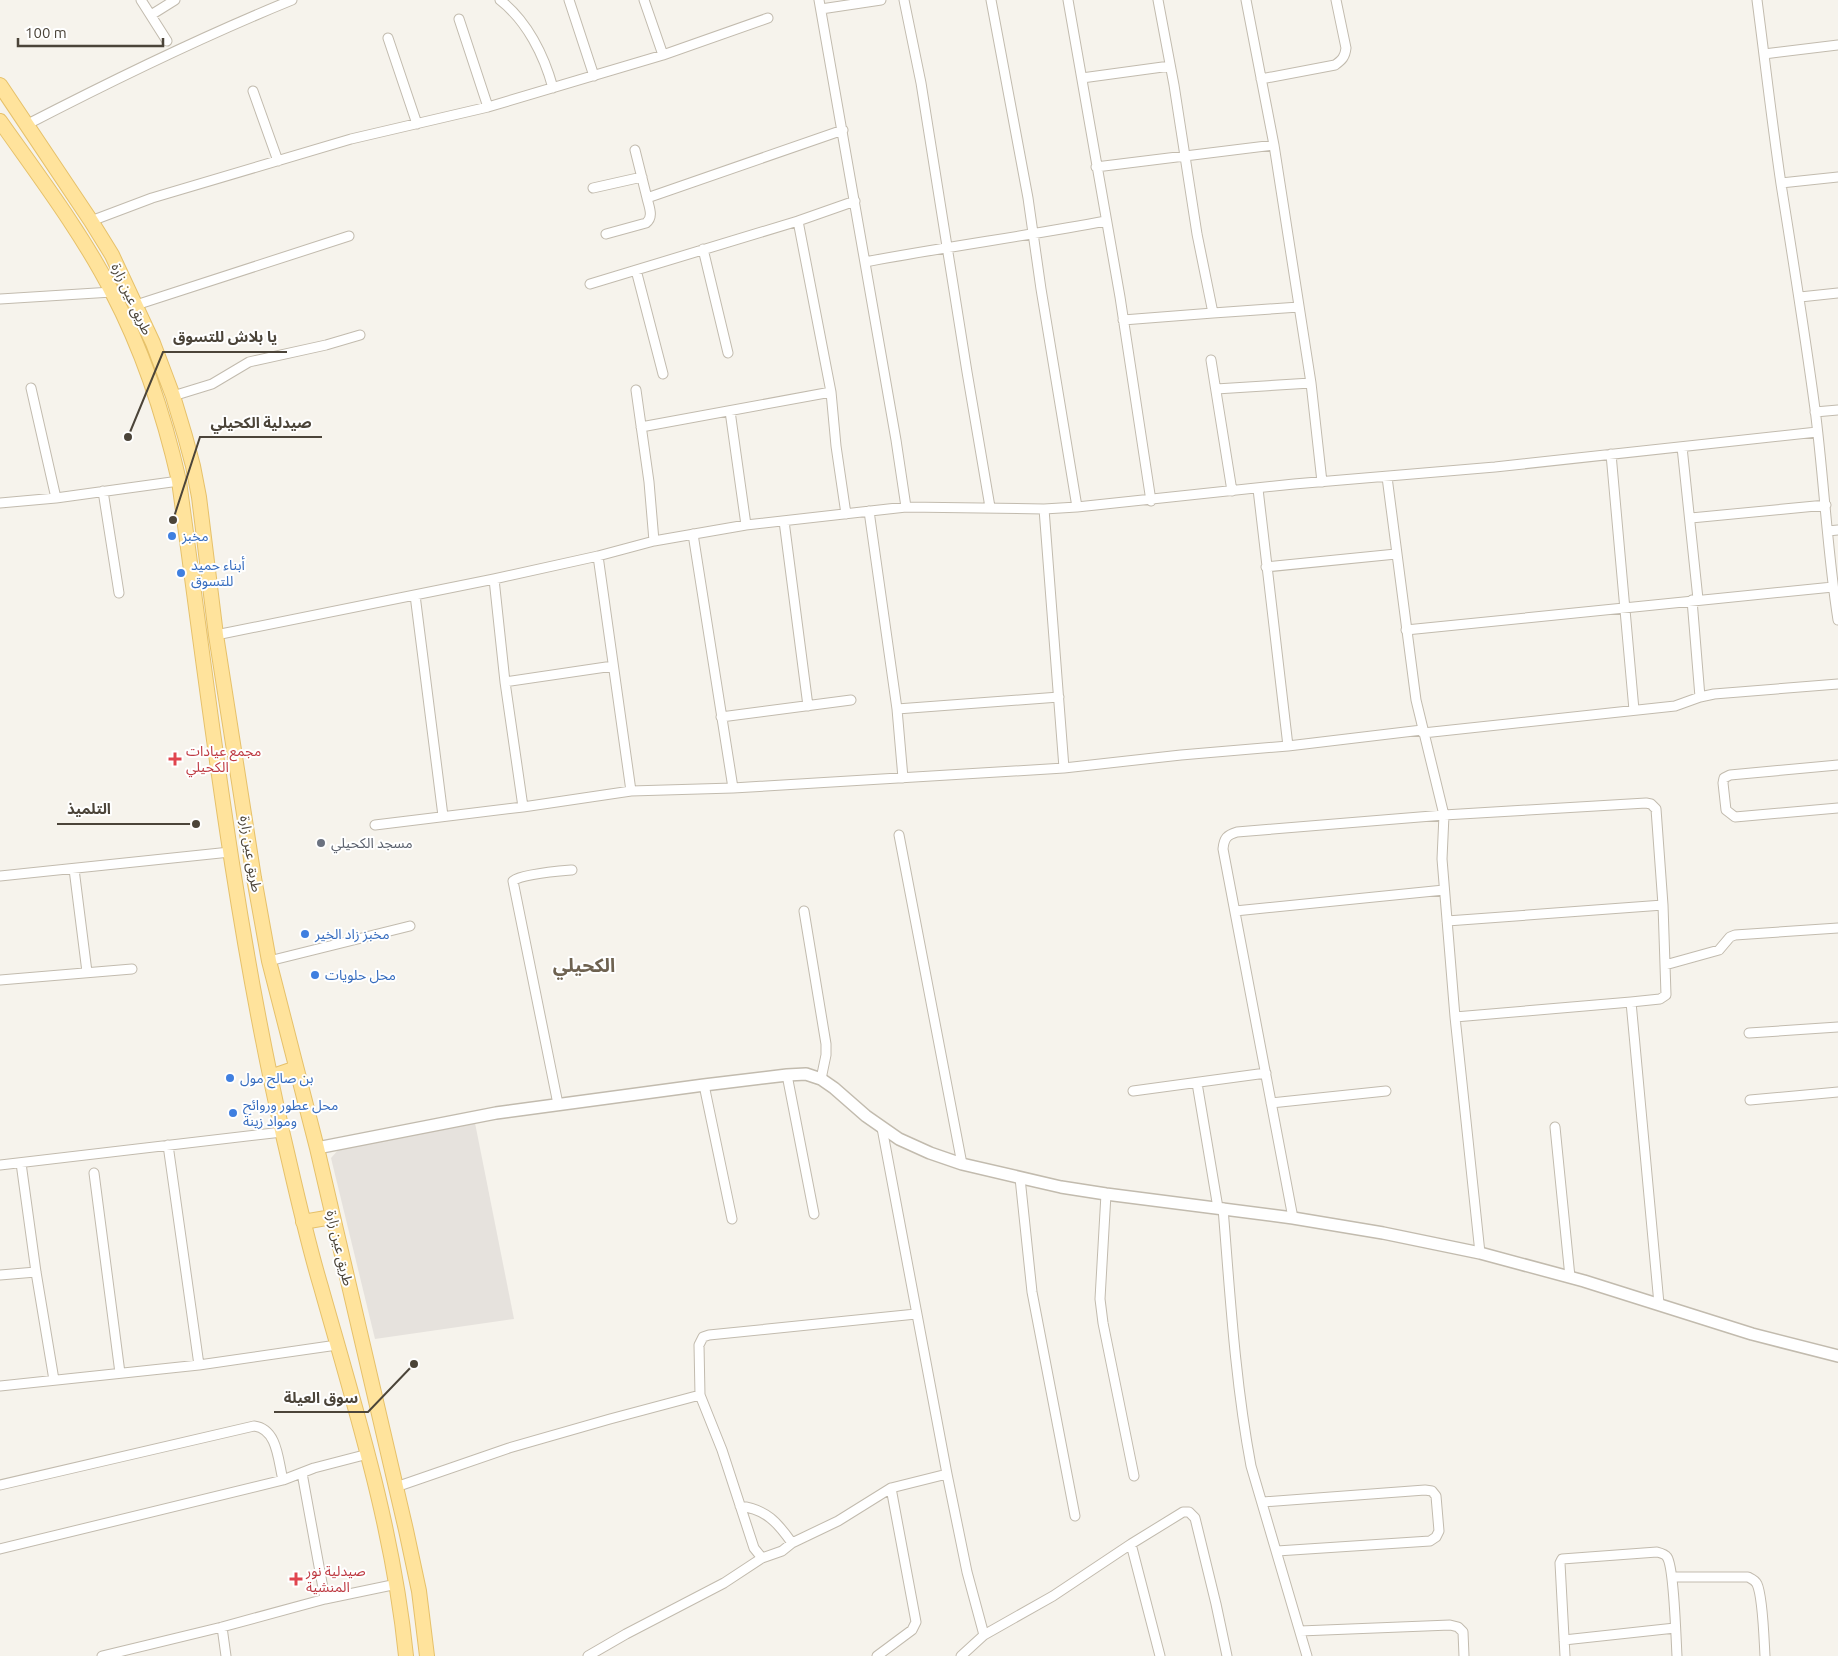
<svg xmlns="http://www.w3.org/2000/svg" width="1838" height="1656" viewBox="0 0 1838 1656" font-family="Ubuntu,'Noto Sans Arabic',sans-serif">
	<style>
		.industrial { fill: #e6e2dd }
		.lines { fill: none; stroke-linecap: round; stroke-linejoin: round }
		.minor-casing { stroke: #c2bbae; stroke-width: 11 }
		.tertiary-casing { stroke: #c2bbae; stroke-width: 14 }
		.primary-casing { stroke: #e6c16a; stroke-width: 16 }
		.minor { stroke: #fff; stroke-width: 9 }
		.tertiary { stroke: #fff; stroke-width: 11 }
		.primary { stroke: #ffe39c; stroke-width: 14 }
		.shop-dot { fill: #3f7fe0; stroke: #fff; stroke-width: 2 }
		.health-dot { fill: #e0444e; stroke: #fff; stroke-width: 2 }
		.worship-dot { fill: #6b7280; stroke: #fff; stroke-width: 2 }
		.labels { text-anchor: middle; stroke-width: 4; stroke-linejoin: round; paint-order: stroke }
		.street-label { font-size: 14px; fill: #4b4439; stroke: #fff }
		.shop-label { font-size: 14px; fill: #366cbe; stroke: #fff; text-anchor: start }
		.health-label { font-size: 14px; fill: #be3a42; stroke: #fff; text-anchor: start }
		.worship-label { font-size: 14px; fill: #5b616d; stroke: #fff; text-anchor: start }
		.district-label { font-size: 19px; font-weight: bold; fill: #6e6250; stroke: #fff }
		.leader { fill: none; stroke: #4b4439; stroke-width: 2 }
		.callout-dot { fill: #4b4439; stroke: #fff; stroke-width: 2 }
		.callout-label { font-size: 15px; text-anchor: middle; font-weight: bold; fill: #4b4439; stroke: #fff; stroke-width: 4; stroke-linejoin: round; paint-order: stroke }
	</style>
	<rect width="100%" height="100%" fill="#f6f3ec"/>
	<!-- industrial -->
	<path class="industrial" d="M475,1123L514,1319L375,1339L331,1158L339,1149Z"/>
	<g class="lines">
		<!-- minor casing -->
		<g class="minor-casing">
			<path id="minor" d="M141,0L167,41
				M500,0C527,21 544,55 553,88
				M569,0L594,76
				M644,0L663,55
				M819,0L896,440L906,507
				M904,0L921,83L967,372L990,507
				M991,0L1028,198L1041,289L1077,507
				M1068,0L1120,297L1151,501
				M1246,0L1274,145L1311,383L1322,482
				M1757,0C1765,61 1772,123 1781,184C1793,259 1805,334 1815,409C1824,479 1827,550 1838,620
				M821,9L881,0
				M151,15L175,0
				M459,19L488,107
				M388,38L417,124
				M1764,54L1838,45
				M1082,78L1170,66
				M1261,79L1335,65C1342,60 1345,57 1346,48L1336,0
				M253,91L278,161
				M26,125C113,80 201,37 292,0
				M635,150L647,198L843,130
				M1096,167L1274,145
				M1781,183L1838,177
				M593,188L642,177
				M91,221L152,198L351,139L488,107L663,55L768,18
				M798,221L855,201
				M606,234L646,223C654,217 649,207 647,198
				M703,249L728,353
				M865,262C945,247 1026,236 1106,221
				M636,270L663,374
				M590,284L798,221L831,392L836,446L846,514
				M1800,297L1838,293
				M0,299L112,292
				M136,305L349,236
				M1213,313L1299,307
				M1123,320L1213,313L1197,234L1174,85L1158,0
				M1211,360L1232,491
				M31,388L56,498
				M1216,389L1311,383
				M636,390L649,482L654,541
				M173,396L212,384L249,362L326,345L360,335
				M730,411L746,525
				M1815,412L1838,410
				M641,427L831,392
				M1682,447L1698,599
				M1611,454L1634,710
				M1387,477L1416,700L1444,815L1442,859L1455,1017L1480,1253
				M1258,489L1288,746
				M103,491L119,593
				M0,503L56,498L179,481
				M1044,509L1064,768
				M869,511L897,709L903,778
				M1691,518L1826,505
				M784,521L808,706
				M1828,531L1838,530
				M693,534L733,788
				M598,556L631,791
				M1266,567L1396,554
				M494,579L505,682L523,807L631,791L733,788L1064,768L1181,755L1288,746L1422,730
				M415,595L443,816
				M1692,600L1700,697
				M1406,630L1833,587
				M216,635L494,579L598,556L654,541L746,525L906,507L1044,509L1077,507L1294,484L1495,467L1817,432
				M505,682L613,666
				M897,709L1059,697
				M721,717L851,700
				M1423,733L1675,706L1700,697L1714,694L1838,684
				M1838,765L1730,775L1724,778L1723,783L1726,810L1735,817L1838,808
				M375,825L523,807
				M899,835L962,1164
				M74,869L87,972
				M0,876L230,852
				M804,911L826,1044V1055L821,1079
				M1235,911L1444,890
				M1447,921L1663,905
				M269,961L410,926
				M1665,965L1719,950L1730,937L1735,935L1838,928
				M0,980L132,969
				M1631,1002L1659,1304
				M1749,1033L1838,1027
				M787,1075L814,1214
				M1197,1083L1218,1208
				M704,1085L732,1219
				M1133,1091L1266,1073
				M1750,1100L1838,1092
				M1271,1103L1386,1091
				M558,1104L513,881C522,874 560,871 572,870
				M1555,1127L1570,1277
				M882,1128L947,1474L967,1572L984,1635
				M168,1145L199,1365
				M21,1163L36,1272L54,1380
				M0,1165L282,1132
				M94,1173L120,1373
				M1020,1178L1032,1292L1075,1516
				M1106,1194L1100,1299L1103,1323L1134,1476
				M1223,1208C1230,1294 1235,1381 1251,1466L1307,1656
				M1293,1218L1223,849C1224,838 1227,835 1237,832L1444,815L1646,803L1651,804L1656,809L1663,905L1666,995L1660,999L1631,1002L1455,1017
				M0,1275L36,1272
				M0,1386L199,1365L337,1345
				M700,1395L699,1345L703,1337L709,1335L916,1314
				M302,1473L325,1599
				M0,1485L254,1426C278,1429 278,1461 283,1480
				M396,1487L509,1448L610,1419L700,1395L722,1450L754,1548L762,1558L724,1583L626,1634L588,1656
				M1263,1502L1425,1490L1432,1491L1436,1496L1439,1531L1436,1537L1430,1541L1277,1551
				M740,1506C766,1509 778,1523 792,1543
				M1131,1544L1160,1656
				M0,1549L283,1480L314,1468L368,1454
				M762,1558L782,1551L792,1543L838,1521L891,1488L947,1474
				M1672,1577H1748C1752,1579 1755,1580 1757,1584C1763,1597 1764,1640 1765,1656
				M222,1627L226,1656
				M1300,1631L1450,1625L1458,1627L1463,1632L1464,1656
				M1564,1640L1675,1628
				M102,1656L222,1627L325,1599L397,1584
				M877,1656L912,1630L916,1622L891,1488
				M961,1656L984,1635L1053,1596L1131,1544L1183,1512H1189L1195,1518L1216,1604L1227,1656
				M1565,1656L1560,1563L1562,1559L1657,1552C1661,1553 1665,1554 1667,1557C1674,1567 1676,1639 1677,1656"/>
		</g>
		<!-- tertiary casing -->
		<g class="tertiary-casing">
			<path id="tertiary" d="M317,1148L496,1113L704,1085L787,1075L806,1074L821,1079L834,1088L866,1116L899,1139L930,1153L962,1164L1061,1187L1106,1194L1293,1218L1383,1233L1480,1253L1584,1281L1752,1334L1838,1356"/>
		</g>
		<!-- primary casing -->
		<g class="primary-casing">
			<path id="primary" d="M0,85L91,221L112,255L153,343L173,396L185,436L193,466L199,497L216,635L254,878L269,961L317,1148L406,1530L419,1591L427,1656
				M0,121C38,175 82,233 112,292C144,353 164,415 179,481C209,700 234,920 283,1135C295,1186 306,1237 321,1287C356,1411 393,1527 406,1656
				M270,1077L296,1068
				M303,1222L332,1217"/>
		</g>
		<!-- minor -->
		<use href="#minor" class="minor"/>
		<!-- tertiary -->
		<use href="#tertiary" class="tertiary"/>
		<!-- primary -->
		<use href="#primary" class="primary"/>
	</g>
	<!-- markers -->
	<g class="shop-dot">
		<circle cx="172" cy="536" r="5"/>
		<circle cx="181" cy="573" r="5"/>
		<circle cx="305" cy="934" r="5"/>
		<circle cx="315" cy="975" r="5"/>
		<circle cx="230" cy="1078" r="5"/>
		<circle cx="233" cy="1113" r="5"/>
	</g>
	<g class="health-dot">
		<path d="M172.5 751.5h5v5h5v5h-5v5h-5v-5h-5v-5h5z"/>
		<path d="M293.5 1571.5h5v5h5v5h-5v5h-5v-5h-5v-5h5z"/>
	</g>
	<circle class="worship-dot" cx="321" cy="843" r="5"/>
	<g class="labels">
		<!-- street labels -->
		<g class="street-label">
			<text transform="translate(132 299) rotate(65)" y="5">طريق عين زارة</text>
			<text transform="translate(251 854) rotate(81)" y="5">طريق عين زارة</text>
			<text transform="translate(340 1248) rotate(77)" y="5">طريق عين زارة</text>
		</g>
		<!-- shop labels -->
		<g class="shop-label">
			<text x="182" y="541">مخبز</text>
			<text x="191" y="570">أبناء حميد<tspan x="191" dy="16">للتسوق</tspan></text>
			<text x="315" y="939">مخبز زاد الخير</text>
			<text x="325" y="980">محل حلويات</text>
			<text x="240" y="1083">بن صالح مول</text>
			<text x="243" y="1110">محل عطور وروائح<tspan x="243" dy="16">ومواد زينة</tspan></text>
		</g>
		<!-- health labels -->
		<g class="health-label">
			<text x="186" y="756">مجمع عيادات<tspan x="186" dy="16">الكحيلي</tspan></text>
			<text x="306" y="1576">صيدلية نور<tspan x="306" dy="16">المنشية</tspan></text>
		</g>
		<!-- worship labels -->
		<g class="worship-label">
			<text x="331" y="848">مسجد الكحيلي</text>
		</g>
		<!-- district labels -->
		<g class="district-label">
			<text x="584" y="972">الكحيلي</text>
		</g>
	</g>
	<!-- callouts -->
	<path class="leader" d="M128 437L163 352H287M173 520L200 437H322M196 824L121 824H57M414 1364L368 1412H274"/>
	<g class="callout-dot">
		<circle cx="128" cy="437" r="5"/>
		<circle cx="173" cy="520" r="5"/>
		<circle cx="196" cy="824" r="5"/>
		<circle cx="414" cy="1364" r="5"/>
	</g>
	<g class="callout-label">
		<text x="225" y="342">يا بلاش للتسوق</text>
		<text x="261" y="428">صيدلية الكحيلي</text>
		<text x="89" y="814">التلميذ</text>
		<text x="321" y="1403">سوق العيلة</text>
	</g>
	<!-- scale -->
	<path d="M18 38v8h145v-8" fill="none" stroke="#4b4439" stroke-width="2.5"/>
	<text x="25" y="38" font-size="15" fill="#4b4439" stroke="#ffffff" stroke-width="4" paint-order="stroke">100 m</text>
</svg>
